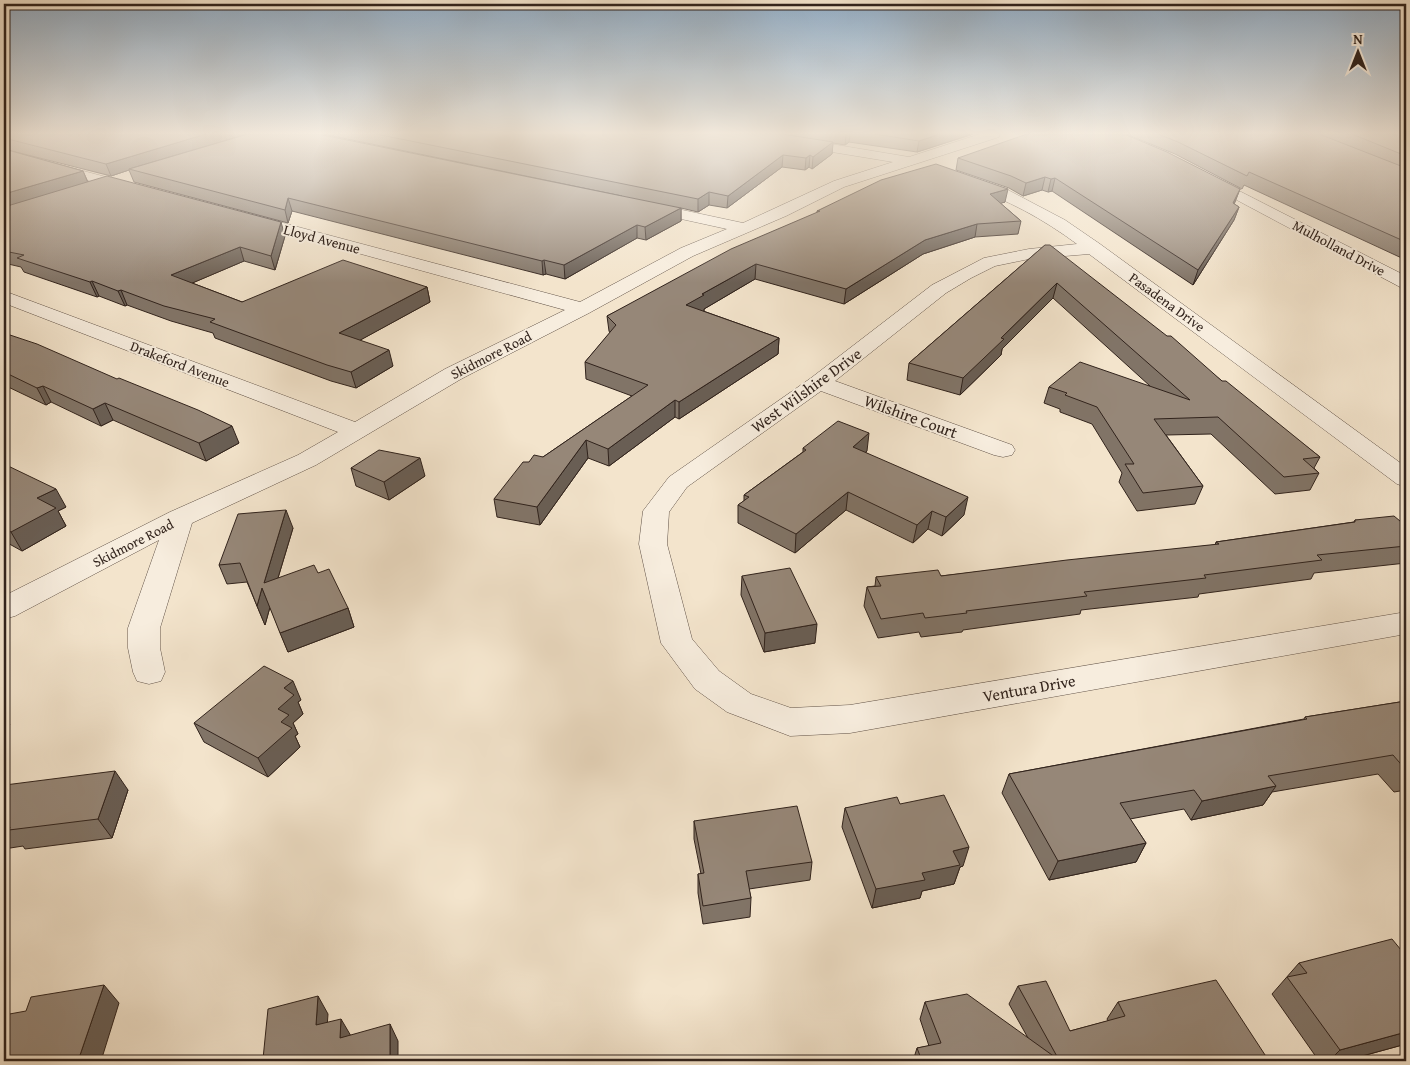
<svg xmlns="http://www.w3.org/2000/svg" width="1410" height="1065" viewBox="0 0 1410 1065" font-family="'Gentium Book Plus',serif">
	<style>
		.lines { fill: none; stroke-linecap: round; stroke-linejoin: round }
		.minor-casing { stroke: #625348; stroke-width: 1 }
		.minor { fill: #f7edde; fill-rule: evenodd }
		.wall { fill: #817467; stroke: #31231c }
		.shaded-wall { fill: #695e54; stroke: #31231c }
		.building { fill: #968778; stroke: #31231c }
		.labels { text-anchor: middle; stroke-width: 4; stroke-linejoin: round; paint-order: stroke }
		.far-street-label { font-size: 14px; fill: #31231c; stroke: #f7edde }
		.street-label { font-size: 16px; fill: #31231c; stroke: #f7edde }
	</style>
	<rect width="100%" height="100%" fill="#f3e4cc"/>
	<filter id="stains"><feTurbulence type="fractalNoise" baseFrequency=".004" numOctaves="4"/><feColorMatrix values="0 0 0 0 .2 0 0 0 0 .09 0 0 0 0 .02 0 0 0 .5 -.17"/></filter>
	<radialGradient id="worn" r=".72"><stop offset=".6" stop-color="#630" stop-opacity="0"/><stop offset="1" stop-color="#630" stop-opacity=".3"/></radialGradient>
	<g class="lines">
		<!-- minor casing -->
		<g class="minor-casing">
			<path id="minor" d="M740,134H771L909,157L980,134H1000L999,137L844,187L786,216L693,256L589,313L461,379L316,465L192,523L160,628V648L165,672L161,681L149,684L137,681L133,672L128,648V628L159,540L15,616L4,619V596L170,512L298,455L338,432L4,303V291L355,422L445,369L565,310L241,221L239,218L241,215H253L580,302L681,248L727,229L640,210L637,207L640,204L645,202L743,223L834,181L893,162L746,138Z
				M4,150L140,186L142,189L140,192L135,193L4,158Z
				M1206,174L1406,276V288L1400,287L1201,181L1199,178L1201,175Z
				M971,179L1008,190L1065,220L1100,244L1406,467V487L1397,484L1089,254L1029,259L995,266L971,278L946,293L835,381L1012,445L1015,450L1012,455L1003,457L994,455L821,391L687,487L669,512L667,544L692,639L719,671L751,694L791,708L850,705L1406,612V634L850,733L790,736L727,712L695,689L661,643L639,544L643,511L669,477L811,378L932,285L984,258L1029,249L1077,244C1043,219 1007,199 966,186L964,183L966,180Z"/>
		</g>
		<!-- minor -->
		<use href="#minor" class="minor"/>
	</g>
	<!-- wall -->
	<path class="wall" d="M4,134L622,196L323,134H973L917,152L849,142L845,145L833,143L832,154L812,169L809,167L805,170L782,167L727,208L709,205L698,212L681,208V221L646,240L637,238L565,279L546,274L543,275L292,211L288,223L134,182L129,170L111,176L4,149Z
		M1126,134H1406V260L1244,185L1242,189L1175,154Z
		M4,149L83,171L88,182L285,236L275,270L244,261L192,283L242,302L427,287L430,302L360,340L393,366L356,388L331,381L215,338L213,333L171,321L127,305L125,306L99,296L97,297L24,272L21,267L4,263Z
		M958,158L1240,189L1234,204L1239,207L1234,220L1193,285L1052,191L1048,192L1042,190L1023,196L1009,188L956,170Z
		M1005,202L1000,203L1021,221L1018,234L975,237L923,254L844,304L755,279L704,309V311H703L779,338L778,354L679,419L675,417L609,466L588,458L540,525L497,517L494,499L529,462L543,457L632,396L586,379L585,362L610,333L609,331L607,316L817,213V211Z
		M1045,245L1222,381L1320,457L1314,468L1319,473L1310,490L1275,494L1211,434L1166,435L1203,486L1195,504L1137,511L1119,482L1122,473L1092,424L1060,412V409L1044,403L1049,387L1150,386L1053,298L1002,349L1001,355L960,395L907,380L909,363Z
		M4,333L239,443L206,461L113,420L101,426L51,402L46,405L4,385Z
		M803,448L867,451L865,452L964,515L942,536L928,529L913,543L846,510L795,553L738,523V505L744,501V495L803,452Z
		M4,464L66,507L58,511L66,526L22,551L4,541Z
		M351,468L425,476L389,500L356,486Z
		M1355,520L1406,526V563L1314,573L1311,579L1199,594L1198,597L1081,610L1080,614L963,630L962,632L921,637L919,632L878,638L864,606L867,587L875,586L876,577L941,576L1215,545L1216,542L1354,522Z
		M293,528L278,578L318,573L348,608L354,627L288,652L270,607L265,625L247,582L227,584L219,565Z
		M742,576L815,643L764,652L741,595Z
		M301,700L298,702L303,714L293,723L298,734L295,736L300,747L268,777L204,742L194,723Z
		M1406,701V790L1394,792L1378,774L1272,792L1263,805L1191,820L1184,809L1130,819L1146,843L1136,862L1049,880L1002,793L1009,774L1304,719L1305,717Z
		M4,788L128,790L112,838L25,849L23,846L4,849Z
		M900,804L963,866L960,867L954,884L922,891L920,898L872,908L842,827L845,808Z
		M694,821L812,862L810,880L749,889L751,898L750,917L703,924L698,893V874H701L694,839Z
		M1406,907V915L1403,911Z
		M1299,963L1406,1044L1344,1061H1319L1272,994Z
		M1018,986L1070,1031L1108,1021L1107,1019L1118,1002L1269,1061H913L917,1048L929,1046L920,1019L925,1002L1028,1038L1009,1004Z"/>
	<!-- shaded-wall -->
	<path class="shaded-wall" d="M206,134H247L129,169V170L111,176L106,164Z
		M846,134H850L849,142L845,145Z
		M940,134H973L917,152L919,141Z
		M833,142L832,154L812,169L813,157Z
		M783,155L782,167L727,208L728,196Z
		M810,155L809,167L805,170L806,158Z
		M83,171L88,183L4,209V194Z
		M1045,177L1042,190L1023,196L1026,183Z
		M1055,178L1052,191L1048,192L1051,179Z
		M1008,189L1005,202L987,208L990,194Z
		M1240,189L1235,202L1228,217L1233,203Z
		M709,192V205L698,212V199Z
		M288,198L292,211L288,223L285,210Z
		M1239,207L1234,220L1193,285L1198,270Z
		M681,208V221L646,240L645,227Z
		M281,222L285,236L275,270L271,256Z
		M977,224L975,237L923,254L844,304L846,289L925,240Z
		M637,225V238L565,279L564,265Z
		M240,247L244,261L176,290L171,275Z
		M544,260L546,274L543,275L542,261Z
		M756,264L755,279L704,309V311L686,321V305L702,294Z
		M92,281L99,296L97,297L90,282Z
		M1057,283L1053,298L1002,349L1001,355L960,395L963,378L1001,338Z
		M427,287L430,302L344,349L339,333Z
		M121,290L127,305L125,306L118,291Z
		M779,338L778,354L679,419V402Z
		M389,350L393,366L356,388L351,372Z
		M43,386L51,402L46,405L37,388Z
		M675,400V417L609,466L608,449Z
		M105,403L113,420L101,426L93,409Z
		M232,426L239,443L206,461L199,443Z
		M869,433L867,451L851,464L853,447Z
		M586,440L588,458L540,525L537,507Z
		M420,458L425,476L389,500L384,482Z
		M56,489L66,507L58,511L66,526L22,551L11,532L37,498Z
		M848,492L846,510L795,553L796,534Z
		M968,497L964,515L942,536L946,517Z
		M286,510L293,528L271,601L264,583Z
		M932,511L928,529L913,543L917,525Z
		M262,588L270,607L265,625L257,606Z
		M348,608L354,627L288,652L280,633Z
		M817,624L815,643L764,652L765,633Z
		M293,681L301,700L298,702L303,714L293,723L298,734L295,736L300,747L268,777L258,758L281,722L278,709L284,688Z
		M4,717L10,725L4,729Z
		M115,771L128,790L112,838L98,819Z
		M1276,786L1263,805L1191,820L1202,801Z
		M1146,843L1136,862L1049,880L1058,861Z
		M969,847L963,866L960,867L954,884L922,891L920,898L872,908L876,889L922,873L953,851Z
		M104,985L119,1003L101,1061H78Z
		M318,996L328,1014L326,1042L316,1025Z
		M341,1019L351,1036L340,1038Z
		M390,1024L398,1041V1061H390Z
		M1406,1032V1044L1344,1061H1329L1340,1050Z"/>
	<!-- building -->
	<path class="building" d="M4,134H206L106,164L4,138Z
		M248,134H318L681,208L645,227L637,225L564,265L544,260L542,261L288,198L285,210L129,169Z
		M376,134H782L833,142L813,157L810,155L806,158L783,155L728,196L709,192L698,199Z
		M875,134H940L919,141Z
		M1027,134H1124L1167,152L1240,189L1233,203L1239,207L1198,270L1055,178L1051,179L1045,177L1026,183L1011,176L958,158Z
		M1158,134H1319L1406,168V242L1249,172L1247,176L1178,142Z
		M1352,134H1406V156Z
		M4,149L83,171L4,194Z
		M936,164L1008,189L990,194L1021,221L977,224L925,240L846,289L756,264L702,294L704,295L686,305L779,338L679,402L675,400L608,449L586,440L537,507L494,499L523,462H529L534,455L543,457L648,385L585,362L616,325L607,316L731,249L820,211H817L881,180Z
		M107,176L281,222L271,256L240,247L171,275L242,302L343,260L427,287L339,333L389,350L351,372L327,365L210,322L215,319L164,306L121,290L118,291L92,281L90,282L17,258L24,255L4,251V207Z
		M1045,245H1050L1167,336H1171L1222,381H1226L1320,457L1303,459L1319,473L1284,477L1218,417L1154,419L1203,486L1143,493L1125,464H1134L1097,407L1065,395L1067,393L1049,387L1080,362L1190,400L1057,283L1001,338L1004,339L963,378L909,363Z
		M4,333L37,344L117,379L119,378L198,410L232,426L199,443L105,403L93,409L43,386L37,388L4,372Z
		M838,421L869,433L853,447L968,497L946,517L932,511L917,525L848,492L796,534L738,505L749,497L744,495L806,450L803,448Z
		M379,450L420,458L384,482L351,468Z
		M4,464L56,489L37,498L56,508L11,532L4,528Z
		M286,510L264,583L314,565L318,573L329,569L348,608L280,633L262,588L257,606L240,563L219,565L238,514Z
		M1394,516L1406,526V546L1317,555L1322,560L1204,575L1206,578L1084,592L1087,596L966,611L967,613L925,618L923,613L881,619L867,587L881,586L876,577L938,570L941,576L1067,560L1219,544L1216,542L1355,522V520Z
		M790,568L817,624L765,633L742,576Z
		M264,666L293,681L284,688L294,695L278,709L289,715L281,722L292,728L258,758L194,723Z
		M1406,701V770L1393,755L1268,776L1276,786L1202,801L1194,790L1120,803L1146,843L1058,861L1009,774L1307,719L1305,717Z
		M115,771L98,819L9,830L10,827L4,828V788L5,785Z
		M944,795L969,847L953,851L960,865L922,873L925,880L876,889L845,808L897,797L900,804Z
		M797,806L812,862L746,871L751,898L703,906L698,874L704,873L694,821Z
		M1392,939L1406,956V1032L1340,1050L1287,977L1307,973L1299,963Z
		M1216,980L1269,1061H922L917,1048L941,1043L925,1002L967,994L1059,1060L1018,986L1046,981L1070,1031L1125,1016L1118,1002Z
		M104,985L78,1061H4V1015L26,1011L31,997Z
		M318,996L316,1025L341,1019L340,1038L390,1024V1061H255L263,1059L268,1009Z"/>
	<!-- sky -->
	<linearGradient id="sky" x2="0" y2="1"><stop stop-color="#92adc5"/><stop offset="0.47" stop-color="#faf3e8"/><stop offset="1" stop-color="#faf3e8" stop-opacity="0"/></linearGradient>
	<rect width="1410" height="283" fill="url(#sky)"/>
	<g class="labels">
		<!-- far-street labels -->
		<g class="far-street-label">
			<text transform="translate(322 239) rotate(15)" y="5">Lloyd Avenue</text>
			<text transform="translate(1339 248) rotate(28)" y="5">Mulholland Drive</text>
			<text transform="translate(1167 302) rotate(36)" y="5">Pasadena Drive</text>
			<text transform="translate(491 355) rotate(-27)" y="5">Skidmore Road</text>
			<text transform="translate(180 364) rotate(21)" y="5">Drakeford Avenue</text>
			<text transform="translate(133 543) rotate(-27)" y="5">Skidmore Road</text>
		</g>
		<!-- street labels -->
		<g class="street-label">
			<text transform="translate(806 390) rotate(-36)" y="6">West Wilshire Drive</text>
			<text transform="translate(911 416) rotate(20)" y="6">Wilshire Court</text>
			<text transform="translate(1029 688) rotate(-10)" y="6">Ventura Drive</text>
		</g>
	</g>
	<!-- margin -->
	<rect width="1410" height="1065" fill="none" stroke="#f3e4cc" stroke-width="20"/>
	<rect x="5" y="5" width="1400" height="1055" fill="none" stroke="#31231c" stroke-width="2.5"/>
	<rect x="10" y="10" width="1390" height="1045" fill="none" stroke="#31231c"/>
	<!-- north arrow -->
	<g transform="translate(1358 52)" stroke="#f7edde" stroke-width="4" paint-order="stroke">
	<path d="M0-4L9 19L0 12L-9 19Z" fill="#31231c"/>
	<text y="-8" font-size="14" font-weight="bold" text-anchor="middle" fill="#31231c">N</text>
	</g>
	<rect width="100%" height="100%" filter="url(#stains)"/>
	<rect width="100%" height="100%" fill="url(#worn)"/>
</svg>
